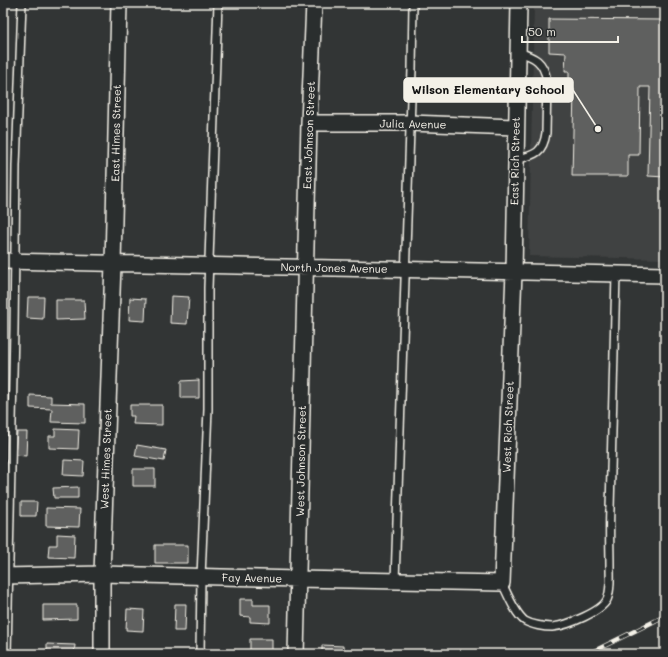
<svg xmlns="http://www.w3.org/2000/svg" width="668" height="657" viewBox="0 0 668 657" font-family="Mali,sans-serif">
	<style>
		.built { fill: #404242 }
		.building { fill: #5f605f; stroke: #f4f1e8 }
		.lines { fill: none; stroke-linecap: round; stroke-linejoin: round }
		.lane-casing { stroke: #f4f1e8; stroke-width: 10 }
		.street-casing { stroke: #f4f1e8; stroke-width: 18 }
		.lane { stroke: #2a2d2e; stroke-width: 7 }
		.street { stroke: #2a2d2e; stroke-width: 15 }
		.rail-casing { stroke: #f4f1e8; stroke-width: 4.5 }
		.rail { stroke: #2a2d2e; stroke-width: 3; stroke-dasharray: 9; stroke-linecap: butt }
		.labels { text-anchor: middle; stroke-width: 3.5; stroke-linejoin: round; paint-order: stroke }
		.street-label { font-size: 11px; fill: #f4f1e8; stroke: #2a2d2e }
		.leader { fill: none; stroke: #f4f1e8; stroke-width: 1.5 }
		.callout-dot { fill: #f4f1e8; stroke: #2a2d2e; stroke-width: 1.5 }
		.callout { fill: #f4f1e8; stroke: #f4f1e8; stroke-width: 1.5 }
		.callout-label { font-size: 12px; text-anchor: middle; font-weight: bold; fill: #111 }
	</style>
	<rect width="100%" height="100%" fill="#323535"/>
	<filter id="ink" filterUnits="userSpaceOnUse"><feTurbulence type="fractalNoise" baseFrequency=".025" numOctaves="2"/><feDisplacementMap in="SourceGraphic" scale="8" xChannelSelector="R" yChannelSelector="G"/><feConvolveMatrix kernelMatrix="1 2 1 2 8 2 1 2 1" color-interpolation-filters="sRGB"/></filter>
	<g filter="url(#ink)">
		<!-- built -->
		<path class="built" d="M534,3H665V259L529,256Z"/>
		<!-- building -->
		<path class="building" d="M549,19L665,20V177L648,176L650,87H640L639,155H628V176H572L574,89H572V80H569V71H565L566,53L549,52Z
			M171,296L189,297L187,324L170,323Z
			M28,297H44L43,319L27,318Z
			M130,298L146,299L145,321L129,320Z
			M56,300H84L85,319L56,320Z
			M199,380V398H181V381Z
			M30,395L51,396V403L85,404V423L51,422L52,409L30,408Z
			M130,405H162V425L133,424L134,416H130Z
			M55,429L79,430L78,449L49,448V436H55Z
			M17,432H27L26,456L15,455Z
			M137,445L166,450L164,461L135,456Z
			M64,460L84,461L83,476L63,475Z
			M133,469H155V486H133Z
			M78,487V498H54L53,488Z
			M21,502H37L36,516H21Z
			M46,508L80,509L79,527L46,526Z
			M57,534L75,535L74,558L48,557L49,545H57Z
			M155,545H188V563H155Z
			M240,599H253V605H270V623L250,622V617L240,616Z
			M175,604H186L185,631H174Z
			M43,605H77V619L43,620Z
			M127,609L144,610L143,631L126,630Z
			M250,639H272V653H250Z
			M47,644L75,645L74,654H47Z
			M322,645L343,646V654H322Z"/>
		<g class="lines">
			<!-- lane casing -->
			<g class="lane-casing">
				<path id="lane" d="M515,160C534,155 543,154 546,133L547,80C543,61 535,57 518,52
					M395,581L412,69L413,3
					M502,583C507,593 515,614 525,621C532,625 544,627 552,627C566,626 605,611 608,597C611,587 610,577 610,567C610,548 609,528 610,509C612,431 614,352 616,274
					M7,654L14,329L16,166L22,3
					M200,654L201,577L208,409V288L218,3"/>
			</g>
			<!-- street casing -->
			<g class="street-casing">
				<path id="street" d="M309,123H410L516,127
					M3,261L665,275
					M3,576L102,574L298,579L502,583L514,272L519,3
					M102,654V574L113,264L119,3
					M296,654L309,123L314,3"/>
			</g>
			<!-- lane -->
			<use href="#lane" class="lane"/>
			<!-- street -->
			<use href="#street" class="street"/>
			<!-- rail casing -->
			<g class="rail-casing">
				<path id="rail" d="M588,654L665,616"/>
			</g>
			<!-- rail -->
			<use href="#rail" class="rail"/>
		</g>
	</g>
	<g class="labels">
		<!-- street labels -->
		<g class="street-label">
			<text transform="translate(413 124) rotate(1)" y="4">Julia Avenue</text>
			<text transform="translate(116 133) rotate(-89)" y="4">East Himes Street</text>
			<text transform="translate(309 135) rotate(-88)" y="4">East Johnson Street</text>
			<text transform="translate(515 161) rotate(-89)" y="4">East Rich Street</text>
			<text transform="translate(334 268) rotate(1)" y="4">North Jones Avenue</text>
			<text transform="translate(508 427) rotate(-88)" y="4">West Rich Street</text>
			<text transform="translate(106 459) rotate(-88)" y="4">West Himes Street</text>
			<text transform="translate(301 461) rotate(-89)" y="4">West Johnson Street</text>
			<text transform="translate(252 578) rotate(1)" y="4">Fay Avenue</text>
		</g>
	</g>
	<!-- callouts -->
	<path class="leader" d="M598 129L573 90"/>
	<circle class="callout-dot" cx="598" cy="129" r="4"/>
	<rect class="callout" x="404" y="78" width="169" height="24" rx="4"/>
	<g class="callout-label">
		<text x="488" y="94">Wilson Elementary School</text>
	</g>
	<!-- margin -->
	<rect width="668" height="657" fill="none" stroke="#2a2d2e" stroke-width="16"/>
	<rect x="8" y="8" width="652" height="641" fill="none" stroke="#f4f1e8" stroke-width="1.5" filter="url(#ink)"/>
	<!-- scale -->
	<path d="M522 36v6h96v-6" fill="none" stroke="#f4f1e8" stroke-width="2"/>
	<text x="528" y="36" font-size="12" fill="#f4f1e8" stroke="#2a2d2e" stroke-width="3" paint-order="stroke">50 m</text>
</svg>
